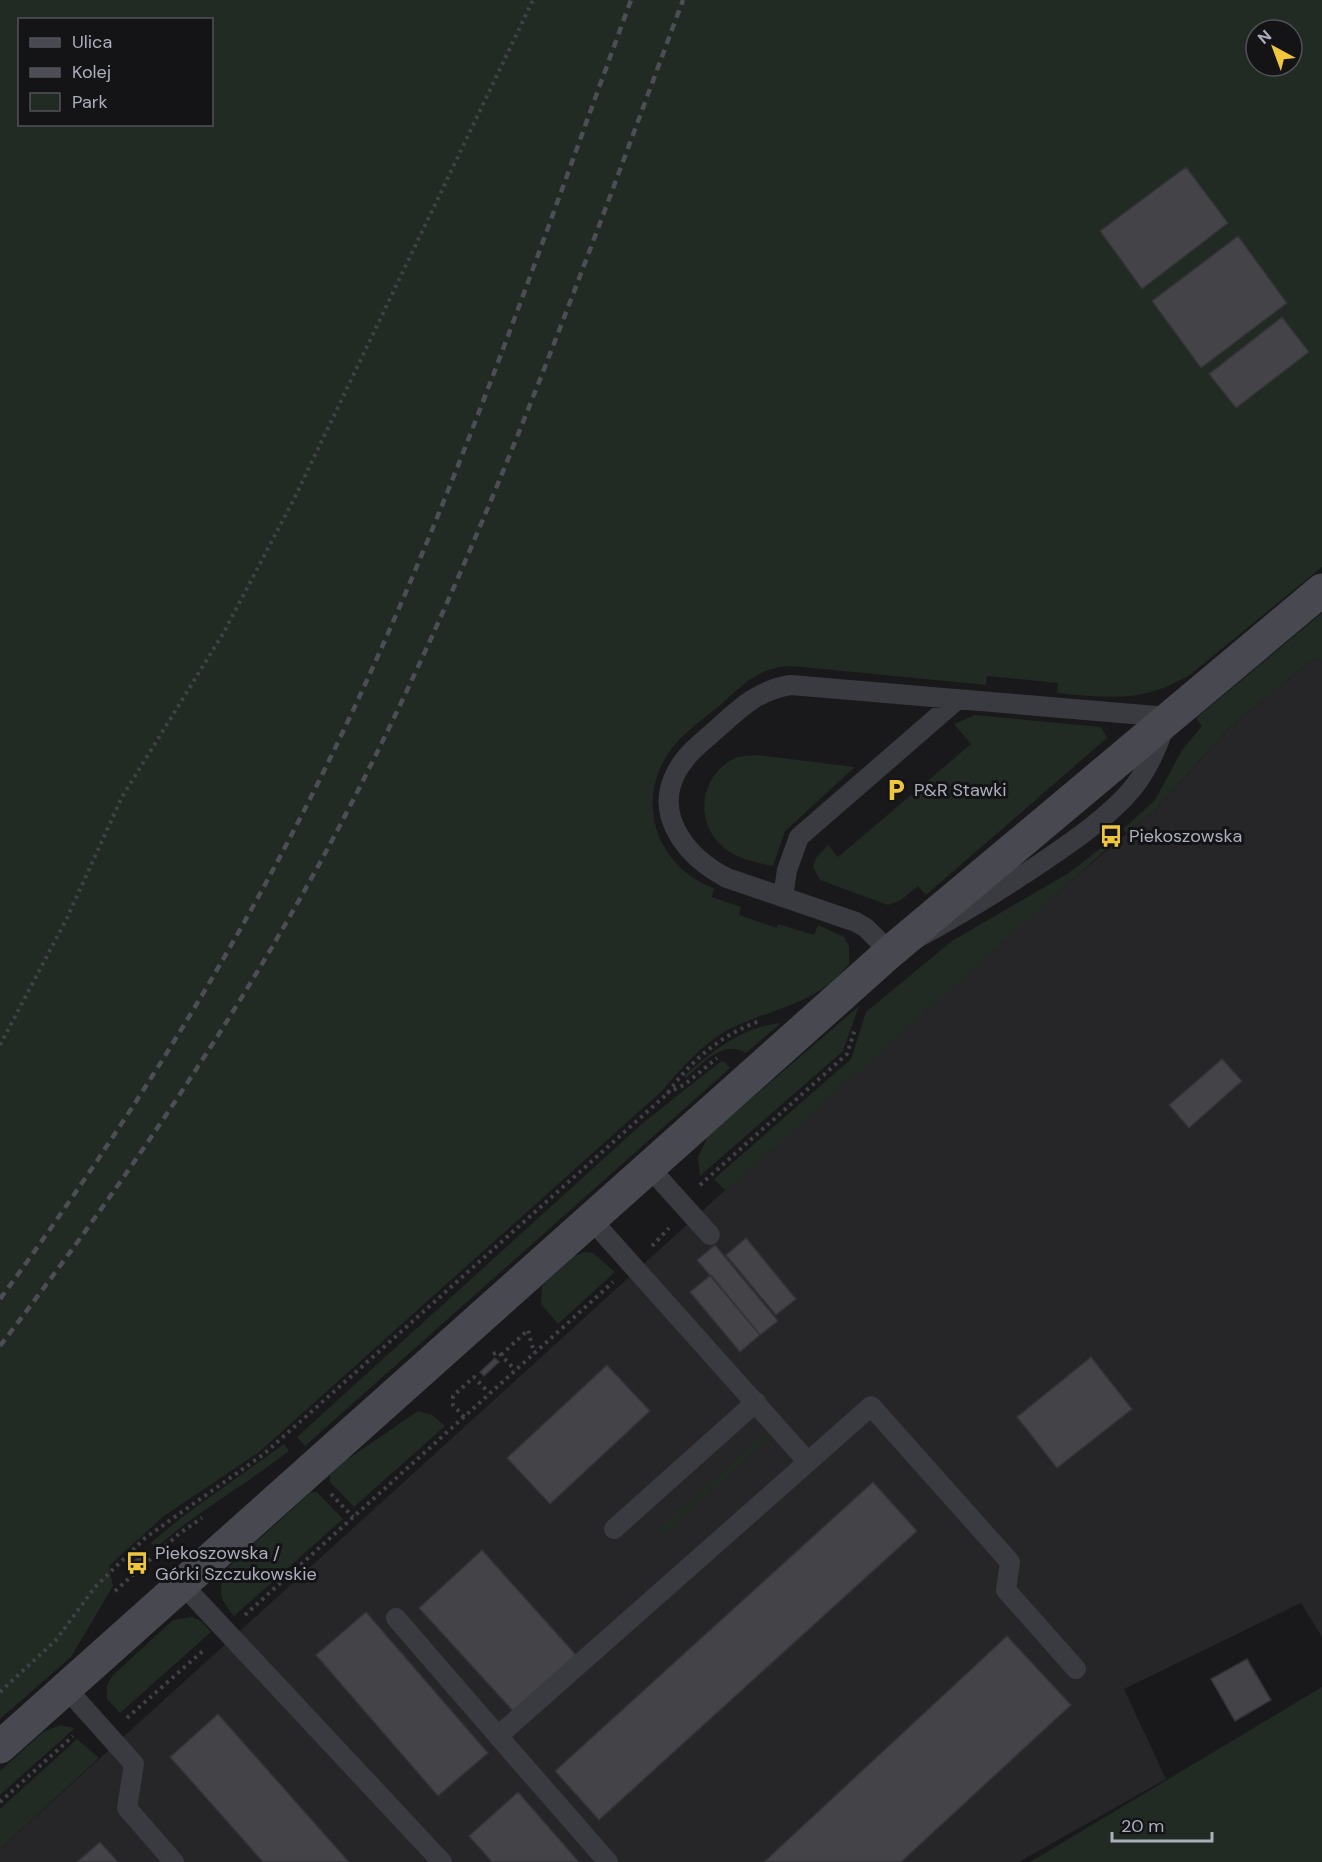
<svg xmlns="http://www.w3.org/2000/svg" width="1322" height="1862" viewBox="0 0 1322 1862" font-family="'DM Sans',sans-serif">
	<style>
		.built { fill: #262528 }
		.green { fill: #212a23; fill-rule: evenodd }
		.building { fill: #444448; stroke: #343337; stroke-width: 1.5 }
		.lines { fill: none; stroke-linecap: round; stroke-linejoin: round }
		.path { stroke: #404247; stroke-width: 4; stroke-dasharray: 3 4.5; stroke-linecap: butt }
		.service { stroke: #3a3b40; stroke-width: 20 }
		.secondary { stroke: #484950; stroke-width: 33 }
		.rail { stroke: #4d4e55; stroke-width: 4.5; stroke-dasharray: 8 6; stroke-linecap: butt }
		.labels { text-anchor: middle; stroke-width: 6; stroke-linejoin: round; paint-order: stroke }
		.poi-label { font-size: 18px; fill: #acafbb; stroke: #141417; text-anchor: start }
	</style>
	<rect width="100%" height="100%" fill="#19191b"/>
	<!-- built -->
	<path class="built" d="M1317,656L1322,662V1637L1301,1603L1124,1689L1166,1779L1019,1862H0V1849L790,1131L1029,917L1158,807L1229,728Z"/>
	<!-- green -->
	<path class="green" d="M0,0H1322V567L1191,674C1145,703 1109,698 1057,693L1058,683L987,676L986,685L792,666C757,667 743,685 718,707C701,721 680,735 668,754C635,803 658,869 714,888L712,897L741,907L739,915L777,928L778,924L814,935L818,925L844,937L849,946V964C818,1003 778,1007 736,1026C708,1038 682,1067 663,1090L258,1453L164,1516L109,1566L113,1586L71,1657L0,1719ZM20,20H212V124H20ZM1256,30H1292V66H1256Z
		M1322,613V662L1316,657L1229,728L1158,807L1127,833L1123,829L1155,800L1182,750L1202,726L1196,718Z
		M975,715L1101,727L1107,738L926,895L918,886L901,900L888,905L820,880L813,867L816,858L828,845L838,857L971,744L954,724Z
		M758,755L855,767L785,831L773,866C753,862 733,858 719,843C695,818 701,778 731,760C739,755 749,756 758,755Z
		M1105,845L1108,848L726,1191L714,1179L851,1059L866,1012L952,941L1067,874Z
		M859,1006L843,1051L700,1176L698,1157L708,1136Z
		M781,1023L746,1053C722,1039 704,1063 686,1078L684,1076C713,1051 741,1027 781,1023Z
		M720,1062H725L730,1068L305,1446L297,1437L644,1122Z
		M584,1252L593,1253L615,1272L558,1324L541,1304L542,1286L573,1257Z
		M418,1411L432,1415L445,1426L354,1507L330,1482V1475L345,1461Z
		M765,1433H768L770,1438L665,1533L652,1535Z
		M284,1444L289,1451C246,1485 197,1511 156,1548L151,1543L182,1517Z
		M311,1492H317L343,1519L234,1616C219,1598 219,1594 224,1571Z
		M192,1617L201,1621L211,1632L120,1713L107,1699V1686L112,1676L173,1620Z
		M1322,1687V1862H1030Z
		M60,1725L75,1728L0,1795V1771L43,1732Z
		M77,1739L99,1758L0,1849V1809Z"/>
	<!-- building -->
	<path class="building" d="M1186,167L1228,223L1142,289L1100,231Z
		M1238,236L1287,303L1201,368L1152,301Z
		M1282,317L1309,352L1236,408L1209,374Z
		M1222,1059L1242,1081L1189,1128L1169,1105Z
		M746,1238L796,1299L776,1315L726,1255Z
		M715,1245L778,1321L760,1335L697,1260Z
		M711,1275L760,1335L740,1352L690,1292Z
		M1091,1357L1132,1409L1057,1468L1017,1417Z
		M495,1358L499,1362L484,1376L480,1372Z
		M607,1365L650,1411L550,1504L507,1458Z
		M873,1482L917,1531L599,1820L555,1771Z
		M482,1550L576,1655L513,1711L419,1608Z
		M143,1552L147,1556L133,1570L129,1566Z
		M366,1612L488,1753L438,1796L316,1655Z
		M1007,1636L1071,1705L901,1862H764Z
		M1247,1659L1271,1700L1235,1721L1211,1679Z
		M218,1714L349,1862H263L170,1757Z
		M518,1792L579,1862H492L469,1836Z
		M100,1842L118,1862H77Z"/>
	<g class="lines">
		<!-- path -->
		<path class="path" d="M0,1045L66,920L122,797L224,632L294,499L533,0
			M667,1093L684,1085L717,1058
			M700,1185L847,1054L855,1029
			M652,1246L669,1228
			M493,1354L498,1352L515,1370
			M501,1355L528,1330L534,1353
			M464,1417L453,1405V1396L474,1377L489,1393
			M331,1494L353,1517
			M115,1591L180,1533L202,1518
			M245,1615L613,1282
			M0,1692L56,1640L95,1587L145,1538L264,1454L667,1094C690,1061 722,1034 760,1021
			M127,1718L205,1649
			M0,1802L73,1736"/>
		<!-- service -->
		<path class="service" d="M791,685L1168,717C1158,746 1147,774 1125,797C1099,824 1066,846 1035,867C988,898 941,927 890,952L866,928L856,922L727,878C688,858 652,816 677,771C687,753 703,741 718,728C742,706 759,690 791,685Z
			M783,897L787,870L799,837L958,699
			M648,1166L710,1235
			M808,1462L871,1406L1010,1562L1006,1590L1076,1669
			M614,1529L756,1402
			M182,1584L442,1862
			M396,1618L498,1736L808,1462L590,1218
			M66,1688L134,1764L127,1808L174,1862
			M498,1736L608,1862"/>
		<!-- secondary -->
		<path class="secondary" d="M0,1747L890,952L1322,590"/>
		<!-- rail -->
		<path class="rail" d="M0,1299C109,1150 209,994 294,830C432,565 528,280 631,0
			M0,1346C129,1177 250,999 348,810C483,549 581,274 683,0"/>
	</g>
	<!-- icons -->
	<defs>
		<g id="parking-bare" transform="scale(1.8)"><path d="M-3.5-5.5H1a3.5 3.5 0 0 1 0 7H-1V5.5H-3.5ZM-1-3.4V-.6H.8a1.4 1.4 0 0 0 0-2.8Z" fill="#f0c73c" stroke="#141417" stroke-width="2.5" paint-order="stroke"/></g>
		<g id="bus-bare" transform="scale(1.8)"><path d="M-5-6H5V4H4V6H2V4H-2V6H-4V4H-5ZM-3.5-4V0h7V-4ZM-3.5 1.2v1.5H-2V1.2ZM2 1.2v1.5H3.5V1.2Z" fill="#f0c73c" stroke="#141417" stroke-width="2.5" paint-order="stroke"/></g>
	</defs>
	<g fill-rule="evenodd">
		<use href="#parking-bare" x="896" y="790"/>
		<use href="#bus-bare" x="1111" y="836"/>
		<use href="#bus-bare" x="137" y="1563"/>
	</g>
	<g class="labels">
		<!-- poi labels -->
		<g class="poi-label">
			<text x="914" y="796">P&amp;R Stawki</text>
			<text x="1129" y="842">Piekoszowska</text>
			<text x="155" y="1559">Piekoszowska /<tspan x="155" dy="21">Górki Szczukowskie</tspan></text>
		</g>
	</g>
	<!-- legend -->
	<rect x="18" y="18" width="195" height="108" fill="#141417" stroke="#515259" stroke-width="1.5"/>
	<rect x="30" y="38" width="30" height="9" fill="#484950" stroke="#515259" stroke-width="1.5"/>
	<text x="72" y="48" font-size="18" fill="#acafbb">Ulica</text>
	<rect x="30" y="68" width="30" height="9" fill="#4d4e55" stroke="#515259" stroke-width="1.5"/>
	<text x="72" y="78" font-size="18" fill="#acafbb">Kolej</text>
	<rect x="30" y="93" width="30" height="18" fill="#212a23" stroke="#515259" stroke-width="1.5"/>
	<text x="72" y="108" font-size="18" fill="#acafbb">Park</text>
	<!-- north arrow -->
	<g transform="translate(1274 48) rotate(319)"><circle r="28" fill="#141417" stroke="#515259" stroke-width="1.5"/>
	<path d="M0-4.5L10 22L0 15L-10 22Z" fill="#f0c73c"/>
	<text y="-9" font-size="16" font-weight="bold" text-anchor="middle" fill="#acafbb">N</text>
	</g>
	<!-- scale -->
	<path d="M1112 1832v9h100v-9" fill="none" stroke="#acafbb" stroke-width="3"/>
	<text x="1121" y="1832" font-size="18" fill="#acafbb" stroke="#141417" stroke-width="4.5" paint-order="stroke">20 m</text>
</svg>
